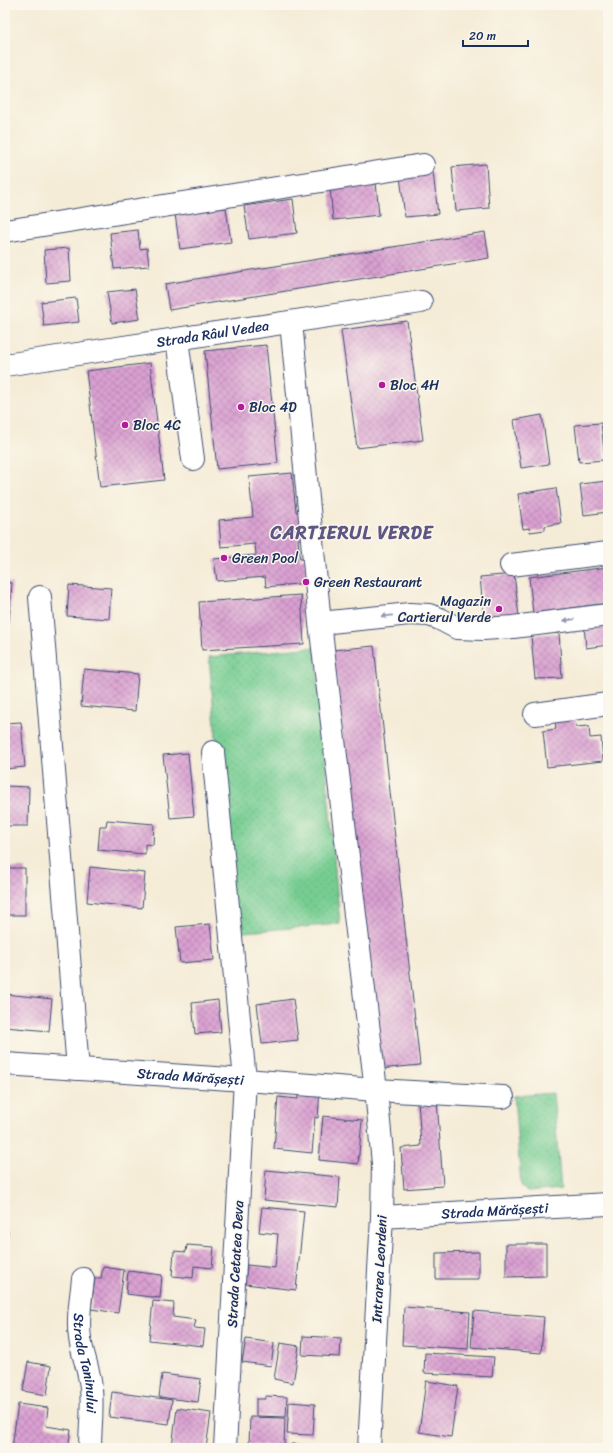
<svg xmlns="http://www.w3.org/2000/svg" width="613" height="1453" viewBox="0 0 613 1453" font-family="Sriracha,sans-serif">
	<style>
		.park { fill: url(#park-dots); stroke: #487e78 }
		.building { fill: url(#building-cross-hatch) }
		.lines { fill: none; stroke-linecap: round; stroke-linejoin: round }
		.minor-casing { stroke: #3c4b70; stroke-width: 24 }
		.minor { stroke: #fff; stroke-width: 22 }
		.oneway { fill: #8d97ae }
		.poi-dot { fill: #b5179e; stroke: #fbf7ec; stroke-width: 1.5 }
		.labels { text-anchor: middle; stroke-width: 3; stroke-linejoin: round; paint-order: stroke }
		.street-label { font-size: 14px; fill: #1b2f5e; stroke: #fbf7ec }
		.poi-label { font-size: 14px; fill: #1b2f5e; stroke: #fbf7ec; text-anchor: start }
		.district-label { font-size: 18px; font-weight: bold; letter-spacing: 1px; fill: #5e5786; stroke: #fbf7ec }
	</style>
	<defs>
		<pattern id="park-dots" width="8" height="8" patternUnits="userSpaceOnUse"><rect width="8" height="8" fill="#76cd92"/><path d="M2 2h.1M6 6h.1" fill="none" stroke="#66b080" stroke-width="1.8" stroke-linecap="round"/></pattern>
		<pattern id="building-cross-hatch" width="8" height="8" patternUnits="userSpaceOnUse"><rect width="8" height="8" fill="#daa0d1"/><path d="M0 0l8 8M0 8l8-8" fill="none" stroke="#b083ad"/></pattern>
	</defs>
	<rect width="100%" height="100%" fill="#fbf7ec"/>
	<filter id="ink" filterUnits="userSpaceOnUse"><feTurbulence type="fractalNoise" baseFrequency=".025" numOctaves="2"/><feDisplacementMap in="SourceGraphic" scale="8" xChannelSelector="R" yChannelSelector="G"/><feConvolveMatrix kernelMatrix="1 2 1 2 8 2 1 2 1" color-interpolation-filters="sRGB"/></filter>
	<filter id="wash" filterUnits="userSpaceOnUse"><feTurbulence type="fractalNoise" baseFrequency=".012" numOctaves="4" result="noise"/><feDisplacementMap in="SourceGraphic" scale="16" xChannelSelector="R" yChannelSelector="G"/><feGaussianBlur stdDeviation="0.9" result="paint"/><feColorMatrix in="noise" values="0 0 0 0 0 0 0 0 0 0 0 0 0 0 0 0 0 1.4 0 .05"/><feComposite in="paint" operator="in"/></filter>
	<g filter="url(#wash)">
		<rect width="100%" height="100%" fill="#f5ecd7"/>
		<!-- park -->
		<path class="park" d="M315,647L340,924L233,933L209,657Z
			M553,1093L561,1189L527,1192L521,1185L514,1096Z"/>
		<g id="blocks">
			<!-- building -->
			<path class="building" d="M486,164L489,208L456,211L452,167Z
				M433,172L438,214L405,217L400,176Z
				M376,182L379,215L333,220L330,187Z
				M293,199L297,233L249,239L244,206Z
				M226,208L231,242L180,249L175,214Z
				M138,230L140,249L147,248L149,266L114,269L110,233Z
				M485,232L489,258L169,310L165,284Z
				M69,248L71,281L46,283L44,250Z
				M135,289L140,319L112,323L107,292Z
				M76,298L79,322L44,326L41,302Z
				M407,321L423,440L357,448L341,330Z
				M266,345L278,463L217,469L205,351Z
				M150,363L164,480L100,487L86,371Z
				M542,415L549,464L521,468L514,420Z
				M601,423L605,460L579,462L575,425Z
				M292,473L296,512L301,511L304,539H298L300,559H305L307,583L266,587L265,577L217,581L214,559L256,555L255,544L221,547L219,520L253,517L249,477Z
				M608,481V512L584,515L580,484Z
				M556,488L561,523L545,526V530L530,532L529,528L523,529L518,494Z
				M608,567V603L533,613L529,577Z
				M514,574L519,617L484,620L480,577Z
				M5,582L12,583L9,621H5Z
				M69,585L111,588L109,619L67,616Z
				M301,595L304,644L202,650L199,602Z
				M608,622V645L586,648L584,625Z
				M559,633L562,678L535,679L531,635Z
				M5,634L7,635L6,652H5Z
				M374,646L420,1065L379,1069L333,650Z
				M84,669L138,674L135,711L81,706Z
				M575,718L576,727L589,726L590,738L601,737L603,761L547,767L543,731L556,729L555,720Z
				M21,722L25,767L5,769V723Z
				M188,753L194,816L170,818L163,755Z
				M5,786L29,787L28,826H5Z
				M107,820L154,824L153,845L145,844V854L98,850L100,826H106Z
				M90,867L145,873L142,908L87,902Z
				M5,868H25V915H5Z
				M210,924L214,960L180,963L176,927Z
				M5,994L52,999L49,1031L5,1027Z
				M293,999L298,1040L262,1044L257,1004Z
				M218,1000L221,1032L195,1034L192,1003Z
				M298,1088L320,1090L318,1118L315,1117L312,1153L274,1149L278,1097L298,1099Z
				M418,1100H437L443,1186L404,1189L401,1148L421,1146Z
				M323,1116L362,1120L358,1164L319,1160Z
				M266,1170L340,1177L338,1207L264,1200Z
				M262,1207L304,1211L296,1290L245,1284L247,1265L275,1268L278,1234L259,1232Z
				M5,1231H8L6,1250H5Z
				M506,1244H546V1276L506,1277Z
				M187,1245L214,1247L212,1268L194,1266L193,1278L172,1276L174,1251L186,1252Z
				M479,1252V1279H436V1253Z
				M103,1267L124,1270L118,1313L91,1309L95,1278H101Z
				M128,1271L162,1275L160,1298L126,1294Z
				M153,1301L174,1303L173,1317L196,1320L194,1328L205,1329L203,1346L149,1340Z
				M404,1307L470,1312L468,1349L402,1345Z
				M474,1311L544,1317L541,1353L471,1347Z
				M303,1336L341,1338L340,1357L302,1355Z
				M246,1339L274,1343L271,1366L242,1362Z
				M280,1343L299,1346L293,1383L274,1379Z
				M425,1353L494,1357L492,1377L424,1373Z
				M28,1362L51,1366L47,1395L23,1391Z
				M162,1374L201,1379L198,1402L159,1397Z
				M426,1381L458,1386L451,1437L419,1432Z
				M112,1392L172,1400L169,1424L109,1417Z
				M265,1396L287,1397L286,1417L256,1416V1399H265Z
				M289,1402L315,1404L313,1435L287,1434Z
				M18,1404L48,1408L46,1426L71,1430L68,1448H12Z
				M177,1408L211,1413L206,1448L172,1447Z
				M250,1417L285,1418L284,1446L249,1445Z
				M291,1444L318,1445V1448H291Z
				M249,1446L265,1447V1448H249Z
				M388,1446L407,1447L406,1448H388Z"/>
		</g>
	</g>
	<g filter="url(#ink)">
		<use href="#blocks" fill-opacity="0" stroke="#3c4b70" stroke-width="1"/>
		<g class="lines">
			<!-- minor casing -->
			<g class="minor-casing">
				<g id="minor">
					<path d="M5,231L423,165"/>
					<path d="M291,322L320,623L376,1090L383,1164L382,1217L369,1448"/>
					<path d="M177,339L193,459"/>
					<path id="s1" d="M5,365L421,302"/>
					<path d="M511,565L608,553"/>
					<path d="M40,597L78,1069"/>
					<path d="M320,623L410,614L429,615L440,619L457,628L483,629L513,627L608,615"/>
					<path d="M535,714L608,704"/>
					<path d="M213,752L245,1080L225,1448"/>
					<path id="s2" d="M5,1064L245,1080L376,1090L503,1097"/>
					<path id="s3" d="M382,1217L608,1204"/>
					<path id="s4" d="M83,1279C81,1298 77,1319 80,1338C82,1355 90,1371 91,1389C93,1408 90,1429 90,1448"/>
				</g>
			</g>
			<!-- minor -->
			<use href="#minor" class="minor"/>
		</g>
		<!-- one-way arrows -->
		<defs><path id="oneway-solid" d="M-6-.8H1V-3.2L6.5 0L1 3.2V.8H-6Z"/></defs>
		<g class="oneway">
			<use href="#oneway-solid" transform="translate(387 616) rotate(174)"/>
			<use href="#oneway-solid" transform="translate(569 620) rotate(173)"/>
		</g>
	</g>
	<!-- markers -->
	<g class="poi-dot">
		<circle cx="382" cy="385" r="4"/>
		<circle cx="241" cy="407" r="4"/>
		<circle cx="125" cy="425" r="4"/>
		<circle cx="224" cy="558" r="4"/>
		<circle cx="306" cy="582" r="4"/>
		<circle cx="499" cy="609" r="4"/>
	</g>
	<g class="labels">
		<!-- street labels -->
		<g class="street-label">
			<text dy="5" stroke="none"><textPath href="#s1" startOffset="210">Strada Râul Vedea</textPath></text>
			<text dy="5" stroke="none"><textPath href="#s2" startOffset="186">Strada Mărășești</textPath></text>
			<text dy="5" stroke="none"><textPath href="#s3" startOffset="113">Strada Mărășești</textPath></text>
			<text transform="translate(235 1264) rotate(-87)" y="5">Strada Cetatea Deva</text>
			<text transform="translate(379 1269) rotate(-87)" y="5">Intrarea Leordeni</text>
			<text dy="5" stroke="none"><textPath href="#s4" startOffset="85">Strada Taninului</textPath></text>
		</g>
		<!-- poi labels -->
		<g class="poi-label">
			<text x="390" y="390">Bloc 4H</text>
			<text x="249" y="412">Bloc 4D</text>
			<text x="133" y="430">Bloc 4C</text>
			<text x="232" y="563">Green Pool</text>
			<text x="314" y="587">Green Restaurant</text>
			<text x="491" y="606" text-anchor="end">Magazin<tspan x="491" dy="16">Cartierul Verde</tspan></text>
		</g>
		<!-- district labels -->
		<g class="district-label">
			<text x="352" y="539">CARTIERUL VERDE</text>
		</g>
	</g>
	<!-- margin -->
	<rect width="613" height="1453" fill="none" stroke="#fbf7ec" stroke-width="20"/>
	<!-- scale -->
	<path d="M463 40v6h65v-6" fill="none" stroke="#1b2f5e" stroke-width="2"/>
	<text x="469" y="40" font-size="12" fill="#1b2f5e" stroke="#fbf7ec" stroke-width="3" paint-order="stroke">20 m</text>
</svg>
